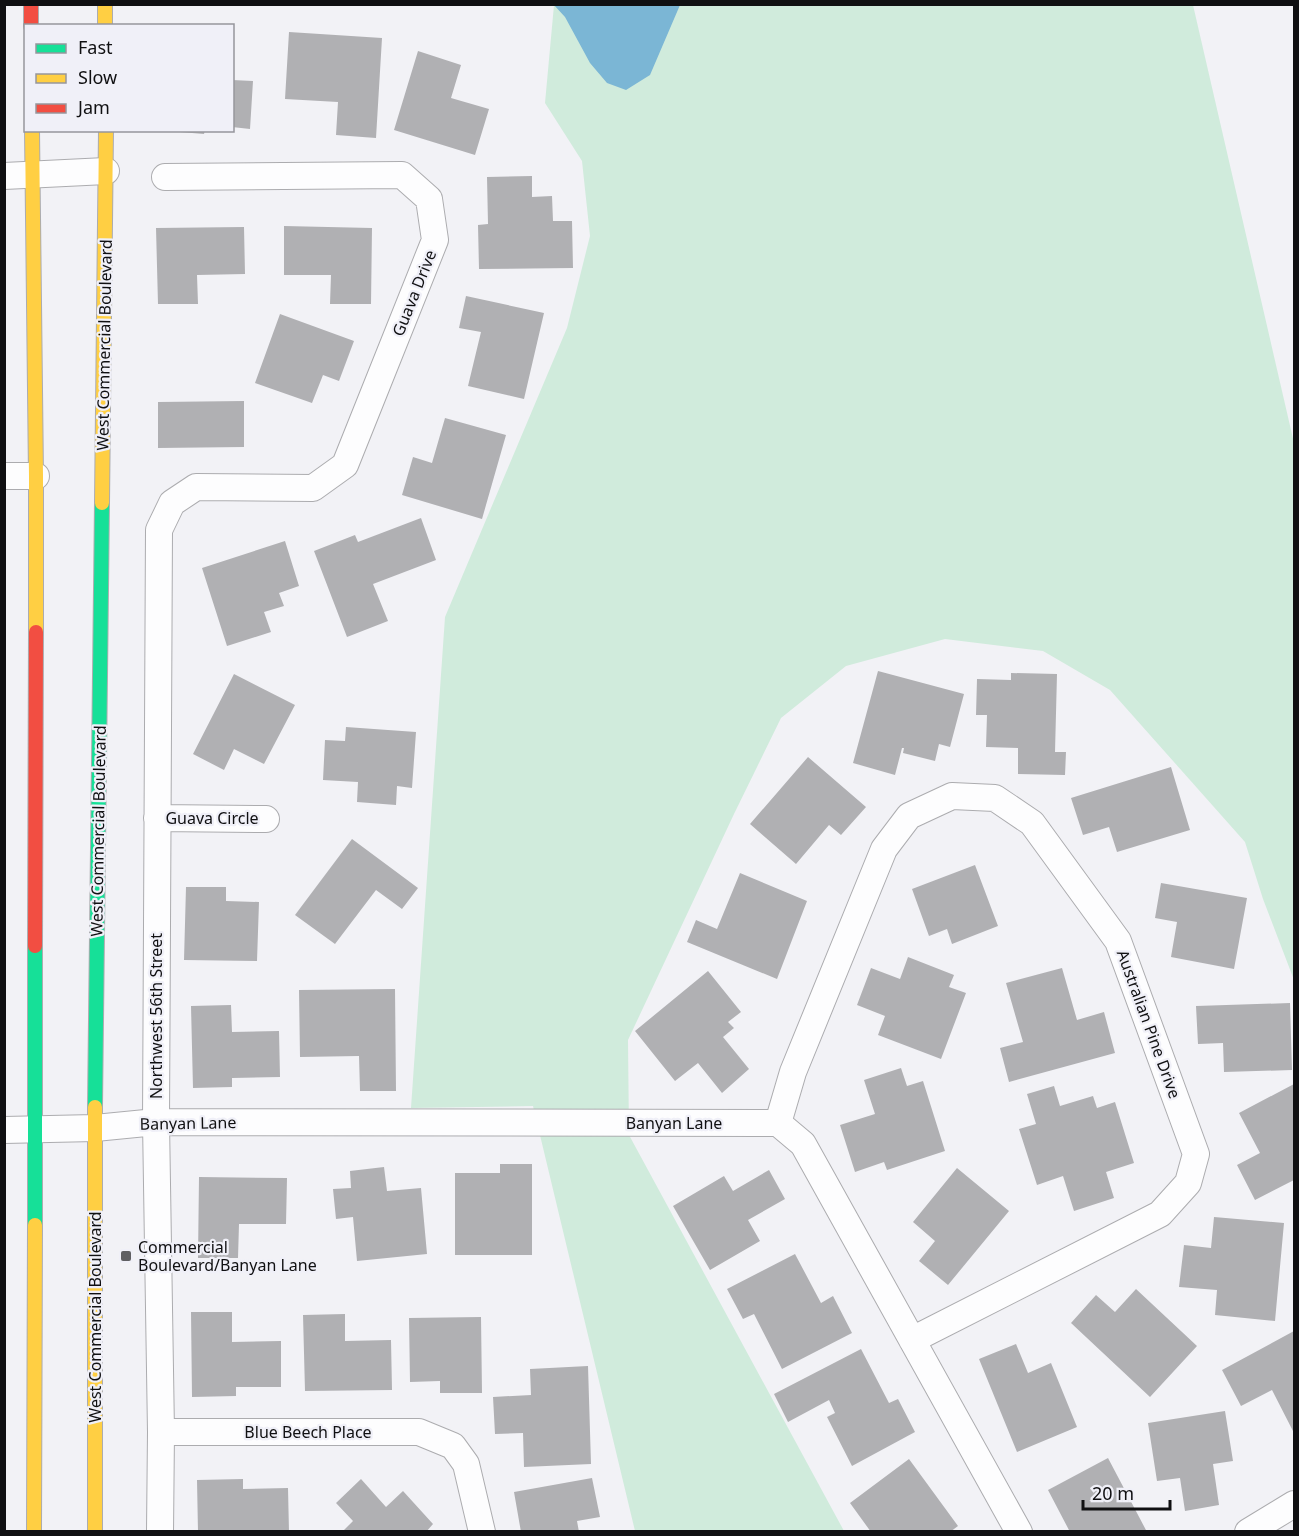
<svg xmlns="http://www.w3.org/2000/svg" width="1299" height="1536" viewBox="0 0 1299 1536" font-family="'Noto Sans',sans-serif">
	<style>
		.green { fill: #d0ebdc }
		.water { fill: #7bb6d5 }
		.building { fill: #b0b0b3 }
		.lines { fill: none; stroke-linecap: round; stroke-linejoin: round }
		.street-casing { stroke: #acacaf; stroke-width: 28 }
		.fast-casing { stroke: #acacaf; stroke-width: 16 }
		.slow-casing { stroke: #acacaf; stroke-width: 16 }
		.jam-casing { stroke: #acacaf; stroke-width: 16 }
		.street { stroke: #fdfdfe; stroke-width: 26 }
		.fast { stroke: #16e098; stroke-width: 14 }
		.slow { stroke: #ffcf43; stroke-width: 14 }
		.jam { stroke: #f24e42; stroke-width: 14 }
		.poi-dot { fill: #5f5f62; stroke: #f0f0f8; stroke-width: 2 }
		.labels { text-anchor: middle; stroke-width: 4.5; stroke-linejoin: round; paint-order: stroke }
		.street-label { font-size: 16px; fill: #101012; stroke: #f0f0f8 }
		.poi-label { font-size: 16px; fill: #101012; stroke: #f0f0f8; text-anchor: start }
	</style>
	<rect width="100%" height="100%" fill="#f2f2f6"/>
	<!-- green -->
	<path class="green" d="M554,5H1193L1294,443V980L1263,899L1245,842L1110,690L1043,651L945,639L846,666L781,718L734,814L628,1040L629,1135L844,1531H635L533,1106L411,1108L445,617L567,328L590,236L582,161L545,103Z"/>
	<!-- water -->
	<path class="water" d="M554,5H680L650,75L626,90L607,83L590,63L565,17Z"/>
	<!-- building -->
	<path class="building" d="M289,32L382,38L376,138L336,135L338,102L285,99Z
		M418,51L461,65L451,98L489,109L475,155L394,130Z
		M232,80L253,81L250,129L232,127Z
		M180,130H205L204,134L180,132Z
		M532,176V197L552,196L553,221H572L573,268L479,269L478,225L488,224L487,177Z
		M284,226L372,228L371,304H330L331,275H284Z
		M244,227L245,274L197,275L198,304H158L156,228Z
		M466,296L544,313L524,399L468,386L481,332L459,328Z
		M280,314L354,341L339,381L323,375L312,403L255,383Z
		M244,401V447L158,448V402Z
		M445,418L506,435L482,519L402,495L413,457L432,463Z
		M421,518L436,560L373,584L388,621L347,637L314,551L355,535L358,542Z
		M285,541L299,586L279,593L284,606L264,612L271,632L227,646L202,568Z
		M878,671L964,694L950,747L939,744L935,761L903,753L904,748H902L895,775L853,763Z
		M1011,673L1057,674L1055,752H1066L1065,775L1018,774V748L986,747L987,715H976L977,679L1011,680Z
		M234,674L295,705L264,764L234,749L224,770L193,754Z
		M346,727L416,732L412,788L397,786L396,805L357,802L358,782L323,780L325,740L345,741Z
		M808,757L866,807L841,835L829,825L796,864L750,824Z
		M1171,767L1190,830L1117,852L1109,827L1083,835L1071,798Z
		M352,839L418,888L402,909L376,890L335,944L295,915Z
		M975,865L998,926L952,944L947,929L929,936L912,889Z
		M740,873L807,901L777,979L687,942L696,920L717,929Z
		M1161,883L1247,898L1234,969L1171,957L1177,922L1155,918Z
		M186,887H226V901L259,902L257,961L184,960Z
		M908,957L954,975L949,987L966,993L941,1059L878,1035L885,1016L857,1005L871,968L900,979Z
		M1062,968L1077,1020L1104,1012L1115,1053L1009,1082L1000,1048L1023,1042L1006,983Z
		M708,971L741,1012L728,1022L734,1028L723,1037L749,1069L722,1093L698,1063L675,1081L635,1031Z
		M395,989L396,1091H360L359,1056L300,1057L299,990Z
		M1290,1003L1292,1070L1224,1072L1223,1043L1198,1044L1196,1006Z
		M231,1005L232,1032L279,1031L280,1077L232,1078V1087L193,1088L191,1006Z
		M901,1068L907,1086L923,1081L945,1151L887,1170L884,1162L855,1172L840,1125L875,1114L864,1080Z
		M1294,1084V1180L1255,1200L1237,1165L1260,1153L1239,1113Z
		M1054,1086L1060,1106L1093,1096L1097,1108L1115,1102L1134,1163L1106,1172L1114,1198L1074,1211L1063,1176L1037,1185L1019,1129L1036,1124L1027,1094Z
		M500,1164H532V1255H455V1173H500Z
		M384,1167L387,1191L421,1188L427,1254L357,1261L353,1217L336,1219L333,1189L351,1188L350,1171Z
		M957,1168L1009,1211L948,1285L919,1261L935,1241L913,1222Z
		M769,1170L785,1199L748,1220L760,1241L710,1270L673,1206L724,1176L733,1191Z
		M199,1177L287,1178L286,1224H239L238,1258H198Z
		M1214,1217L1284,1223L1275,1321L1215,1315L1217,1290L1179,1287L1184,1245L1211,1248Z
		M795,1254L821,1303L833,1296L852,1333L782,1369L754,1314L743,1319L727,1289Z
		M1136,1289L1197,1346L1150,1397L1071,1323L1096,1295L1115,1312Z
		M191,1312H232V1342L281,1341V1387H236V1396L192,1397Z
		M345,1314V1341L391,1340L392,1390L305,1391L303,1315Z
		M481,1317L482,1393H440V1381L410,1382L409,1318Z
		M1294,1331V1433L1272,1390L1241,1406L1222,1370Z
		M1016,1344L1028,1373L1051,1363L1077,1427L1017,1452L979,1359Z
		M861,1349L889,1403L898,1399L915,1432L852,1466L827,1417L835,1413L829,1400L788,1422L774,1394Z
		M588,1366L591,1464L524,1467L523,1433L495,1434L493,1397L531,1395L530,1369Z
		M1225,1411L1233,1461L1213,1464L1219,1505L1185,1511L1180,1478L1157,1481L1148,1423Z
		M1108,1458L1147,1532H1070L1048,1490Z
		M909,1459L958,1526L950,1532H871L850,1503Z
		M592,1478L600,1517L577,1521L579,1532H521L514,1492Z
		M243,1479V1489L288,1488L289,1532H198L197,1480Z
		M361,1479L386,1507L403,1491L433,1524L426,1532H342L353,1521L336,1503Z"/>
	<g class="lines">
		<!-- street casing -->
		<g class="street-casing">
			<path id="street" d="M4,176L106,171
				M4,476H36
				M157,818L266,819
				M778,1123L793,1072L884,849L909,816L952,796L995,798L1032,823L1118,941L1196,1154L1188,1183L1160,1214L912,1340
				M4,1130L95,1128L156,1122L778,1123L803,1144L1019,1532
				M161,1432H419L453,1446L466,1464L482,1532
				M160,1532L161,1432L156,1122L159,530L172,503L196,487L313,488L345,465L435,240L429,199L402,175L165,177
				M1248,1532L1294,1504"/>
		</g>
		<!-- fast casing -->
		<g class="fast-casing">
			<path id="fast" d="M95,1107L102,503
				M35,1225V946"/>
		</g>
		<!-- slow casing -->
		<g class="slow-casing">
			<path id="slow" d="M105,4V26
				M32,130L36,476V632
				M102,503L106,130
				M34,1532L35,1225
				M95,1532V1107"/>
		</g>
		<!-- jam casing -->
		<g class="jam-casing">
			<path id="jam" d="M31,4V26
				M35,946L36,632"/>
		</g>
		<!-- street -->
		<use href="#street" class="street"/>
		<!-- fast -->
		<use href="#fast" class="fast"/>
		<!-- slow -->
		<use href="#slow" class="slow"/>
		<!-- jam -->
		<use href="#jam" class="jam"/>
	</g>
	<!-- markers -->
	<rect class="poi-dot" x="120" y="1250" width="12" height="12" rx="3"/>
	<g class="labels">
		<!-- street labels -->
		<g class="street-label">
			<text transform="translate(414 293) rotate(-68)" y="6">Guava Drive</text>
			<text transform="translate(104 345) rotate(-89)" y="6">West Commercial Boulevard</text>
			<text x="212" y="824">Guava Circle</text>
			<text transform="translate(98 831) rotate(-89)" y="6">West Commercial Boulevard</text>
			<text transform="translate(156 1016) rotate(-90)" y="6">Northwest 56th Street</text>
			<text transform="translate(1149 1024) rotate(70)" y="6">Australian Pine Drive</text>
			<text transform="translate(188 1123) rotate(-1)" y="6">Banyan Lane</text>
			<text x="674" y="1129">Banyan Lane</text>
			<text transform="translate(95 1317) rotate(-90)" y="6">West Commercial Boulevard</text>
			<text x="308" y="1438">Blue Beech Place</text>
		</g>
		<!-- poi labels -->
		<g class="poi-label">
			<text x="138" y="1253">Commercial<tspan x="138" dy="18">Boulevard/Banyan Lane</tspan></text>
		</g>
	</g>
	<!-- border -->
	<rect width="1299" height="1536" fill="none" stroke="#101012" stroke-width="12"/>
	<!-- legend -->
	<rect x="24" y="24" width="210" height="108" fill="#f0f0f8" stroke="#96969c" stroke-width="1.5"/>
	<rect x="36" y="44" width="30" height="9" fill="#16e098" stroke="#96969c" stroke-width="1.5"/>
	<text x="78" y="54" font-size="18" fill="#101012">Fast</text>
	<rect x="36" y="74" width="30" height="9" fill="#ffcf43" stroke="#96969c" stroke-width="1.5"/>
	<text x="78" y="84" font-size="18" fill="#101012">Slow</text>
	<rect x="36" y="104" width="30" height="9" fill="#f24e42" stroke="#96969c" stroke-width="1.5"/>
	<text x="78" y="114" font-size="18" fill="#101012">Jam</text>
	<!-- scale -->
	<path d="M1083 1500v9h87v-9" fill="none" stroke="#101012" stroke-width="3"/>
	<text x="1092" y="1500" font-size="18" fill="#101012" stroke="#f0f0f8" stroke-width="4.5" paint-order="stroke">20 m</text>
</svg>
